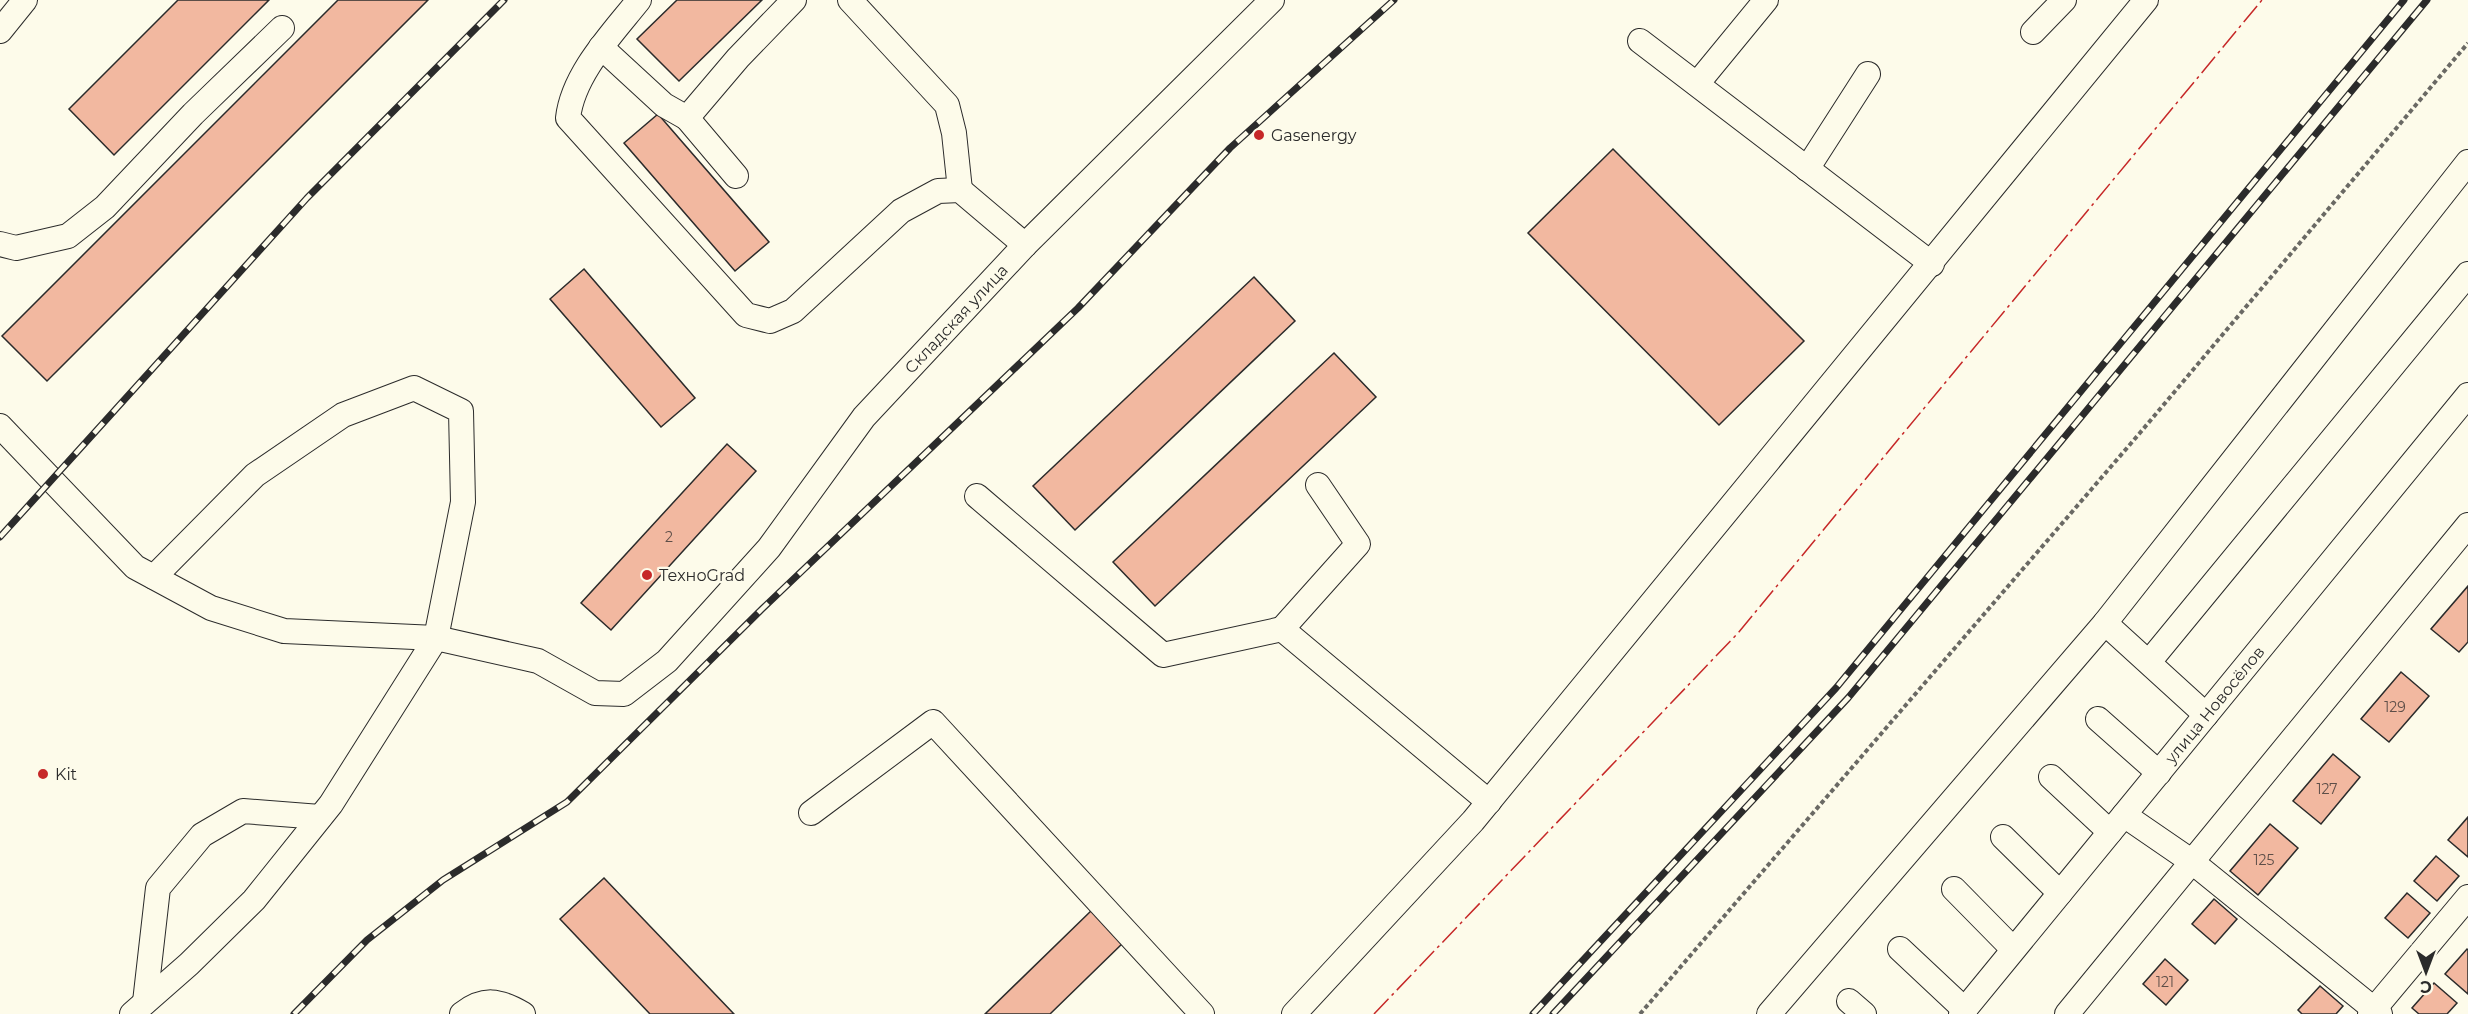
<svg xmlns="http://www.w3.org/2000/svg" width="2468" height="1014" viewBox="0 0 2468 1014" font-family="Montserrat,sans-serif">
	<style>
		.building { fill: #f2b8a0; stroke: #2b2b2b; stroke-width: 1.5 }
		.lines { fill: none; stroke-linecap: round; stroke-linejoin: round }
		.minor-casing { stroke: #2b2b2b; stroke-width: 26 }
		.path { stroke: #6a6964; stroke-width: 4; stroke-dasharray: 4.5 3; stroke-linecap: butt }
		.minor { stroke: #fdfbea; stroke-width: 24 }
		.rail-casing { stroke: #2b2b2b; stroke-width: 7 }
		.rail { stroke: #fdfbea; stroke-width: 4.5; stroke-dasharray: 14; stroke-linecap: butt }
		.power { stroke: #c62828; stroke-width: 1.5; stroke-dasharray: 21 4.5 3 4.5; stroke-linecap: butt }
		.poi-dot { fill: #c62828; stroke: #fdfbea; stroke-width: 2 }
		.labels { text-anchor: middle; stroke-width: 4.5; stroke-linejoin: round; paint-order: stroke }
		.number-label { font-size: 14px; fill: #5d4e48 }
		.poi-label { font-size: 16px; fill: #2b2b2b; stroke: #fdfbea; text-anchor: start }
		.street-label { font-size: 16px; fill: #2b2b2b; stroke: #fdfbea }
	</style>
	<rect width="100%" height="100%" fill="#fdfbea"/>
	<!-- building -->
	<path class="building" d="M178,0H269L114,155L69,109Z
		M338,0H428L47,381L2,336Z
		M677,0H762L679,81L637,39Z
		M658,114L769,242L735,271L624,143Z
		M1613,149L1804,341L1719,425L1528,233Z
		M584,269L695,398L661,427L550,299Z
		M1254,277L1295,321L1075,530L1033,486Z
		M1334,353L1376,397L1155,606L1113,562Z
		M727,444L756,471L611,630L581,603Z
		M2468,586V642L2459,652L2431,629Z
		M2401,672L2429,696L2389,742L2361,719Z
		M2333,754L2360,777L2321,824L2293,801Z
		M2468,817V857L2448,840Z
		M2270,824L2298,848L2258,895L2230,871Z
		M2436,856L2459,876L2437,901L2414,881Z
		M604,878L734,1014H650L560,919Z
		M2407,893L2430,913L2408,938L2385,918Z
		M2214,899L2237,919L2215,944L2192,924Z
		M1094,908L1126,940L1050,1014H985Z
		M2467,949L2468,950V994L2445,974Z
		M2165,959L2188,980L2166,1005L2143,984Z
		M2434,983L2457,1003L2447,1014H2419L2412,1008Z
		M2320,986L2343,1006L2336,1014H2302L2298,1010Z"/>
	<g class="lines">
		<!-- minor casing -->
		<g class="minor-casing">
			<g id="minor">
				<path d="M639,0C612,34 573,74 568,118L746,315L770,321L793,311L901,211L938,191L960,190L1025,245"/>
				<path d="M850,0L947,105L954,133L960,190"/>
				<path d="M0,31L25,0"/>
				<path d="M2033,32L2064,0"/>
				<path d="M1640,41L1932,264"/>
				<path d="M601,47L664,105L687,118L738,58L794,0"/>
				<path d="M1697,84L1766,0"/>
				<path d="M687,118L736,176"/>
				<path d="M1807,169L1868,74"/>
				<path d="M0,244L16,248L68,236L105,207L193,114L282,28"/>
				<path id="s1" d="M0,426L135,567L211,608L284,631L436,638L538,661L595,693L624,694L667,661L769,548L864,417L1025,245L1272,0"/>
				<path d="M1318,485L1358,544L1282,629L1489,802"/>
				<path d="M977,496L1163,655L1282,629"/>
				<path d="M2105,623L2468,162"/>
				<path d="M2149,662L2468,274"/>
				<path d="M2098,719L2159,773"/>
				<path d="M2051,777L2110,832"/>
				<path d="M811,813L933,722L1202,1014"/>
				<path d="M2124,815L2191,861L2380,1014"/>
				<path d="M2003,837L2060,893"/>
				<path d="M1954,889L2013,949"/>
				<path d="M1900,949L1965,1010"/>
				<path d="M1849,1001L1864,1014"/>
				<path d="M145,1002L158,888L202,835L243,811L320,817"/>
				<path d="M132,1014L189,964L254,900L331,804L436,638L463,502L461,411L414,388L343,415L255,475L154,577"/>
				<path d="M462,1014C484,997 499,1000 523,1014"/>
				<path d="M1294,1014L1473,821L2146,0"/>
				<path d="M1769,1014L2105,623L2206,715"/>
				<path id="s2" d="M1961,1014L2468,395"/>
				<path d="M2067,1014L2468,525"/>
				<path d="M2370,1014L2468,897"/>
			</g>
		</g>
		<!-- path -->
		<path class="path" d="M1640,1014L2139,434L2468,43"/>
		<!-- minor -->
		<use href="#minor" class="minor"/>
		<!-- rail casing -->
		<g class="rail-casing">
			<path id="rail" d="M0,537L307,198L504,0
				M294,1014L367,940L443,880L567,802L762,609L1078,308L1230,148L1394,0
				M1533,1014L1836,688L2404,0
				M1553,1014L1848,698L2427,0"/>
		</g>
		<!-- rail -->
		<use href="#rail" class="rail"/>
		<!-- power -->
		<path class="power" d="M1374,1014L1738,633L2262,0"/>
	</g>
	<!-- markers -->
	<g class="poi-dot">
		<circle cx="1259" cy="135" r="6"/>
		<circle cx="647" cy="575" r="6"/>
		<circle cx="43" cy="774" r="6"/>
	</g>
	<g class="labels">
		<!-- number labels -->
		<g class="number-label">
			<text x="669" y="542">2</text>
			<text x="2395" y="712">129</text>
			<text x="2327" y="794">127</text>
			<text x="2264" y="865">125</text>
			<text x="2165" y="987">121</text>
		</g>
		<!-- poi labels -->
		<g class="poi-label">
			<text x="1271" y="141">Gasenergy</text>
			<text x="659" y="581">ТехноGrad</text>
			<text x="55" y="780">Kit</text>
		</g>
		<!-- street labels -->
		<g class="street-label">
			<text dy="6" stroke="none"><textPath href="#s1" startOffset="1212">Складская улица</textPath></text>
			<text dy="6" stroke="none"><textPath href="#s2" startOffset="400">улица Новосёлов</textPath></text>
		</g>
	</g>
	<!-- north arrow -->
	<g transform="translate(2426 972) rotate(180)" stroke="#fdfbea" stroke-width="4.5" paint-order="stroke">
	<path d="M0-4.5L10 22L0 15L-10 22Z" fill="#2b2b2b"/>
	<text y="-9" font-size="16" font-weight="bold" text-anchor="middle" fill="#2b2b2b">С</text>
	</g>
</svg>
